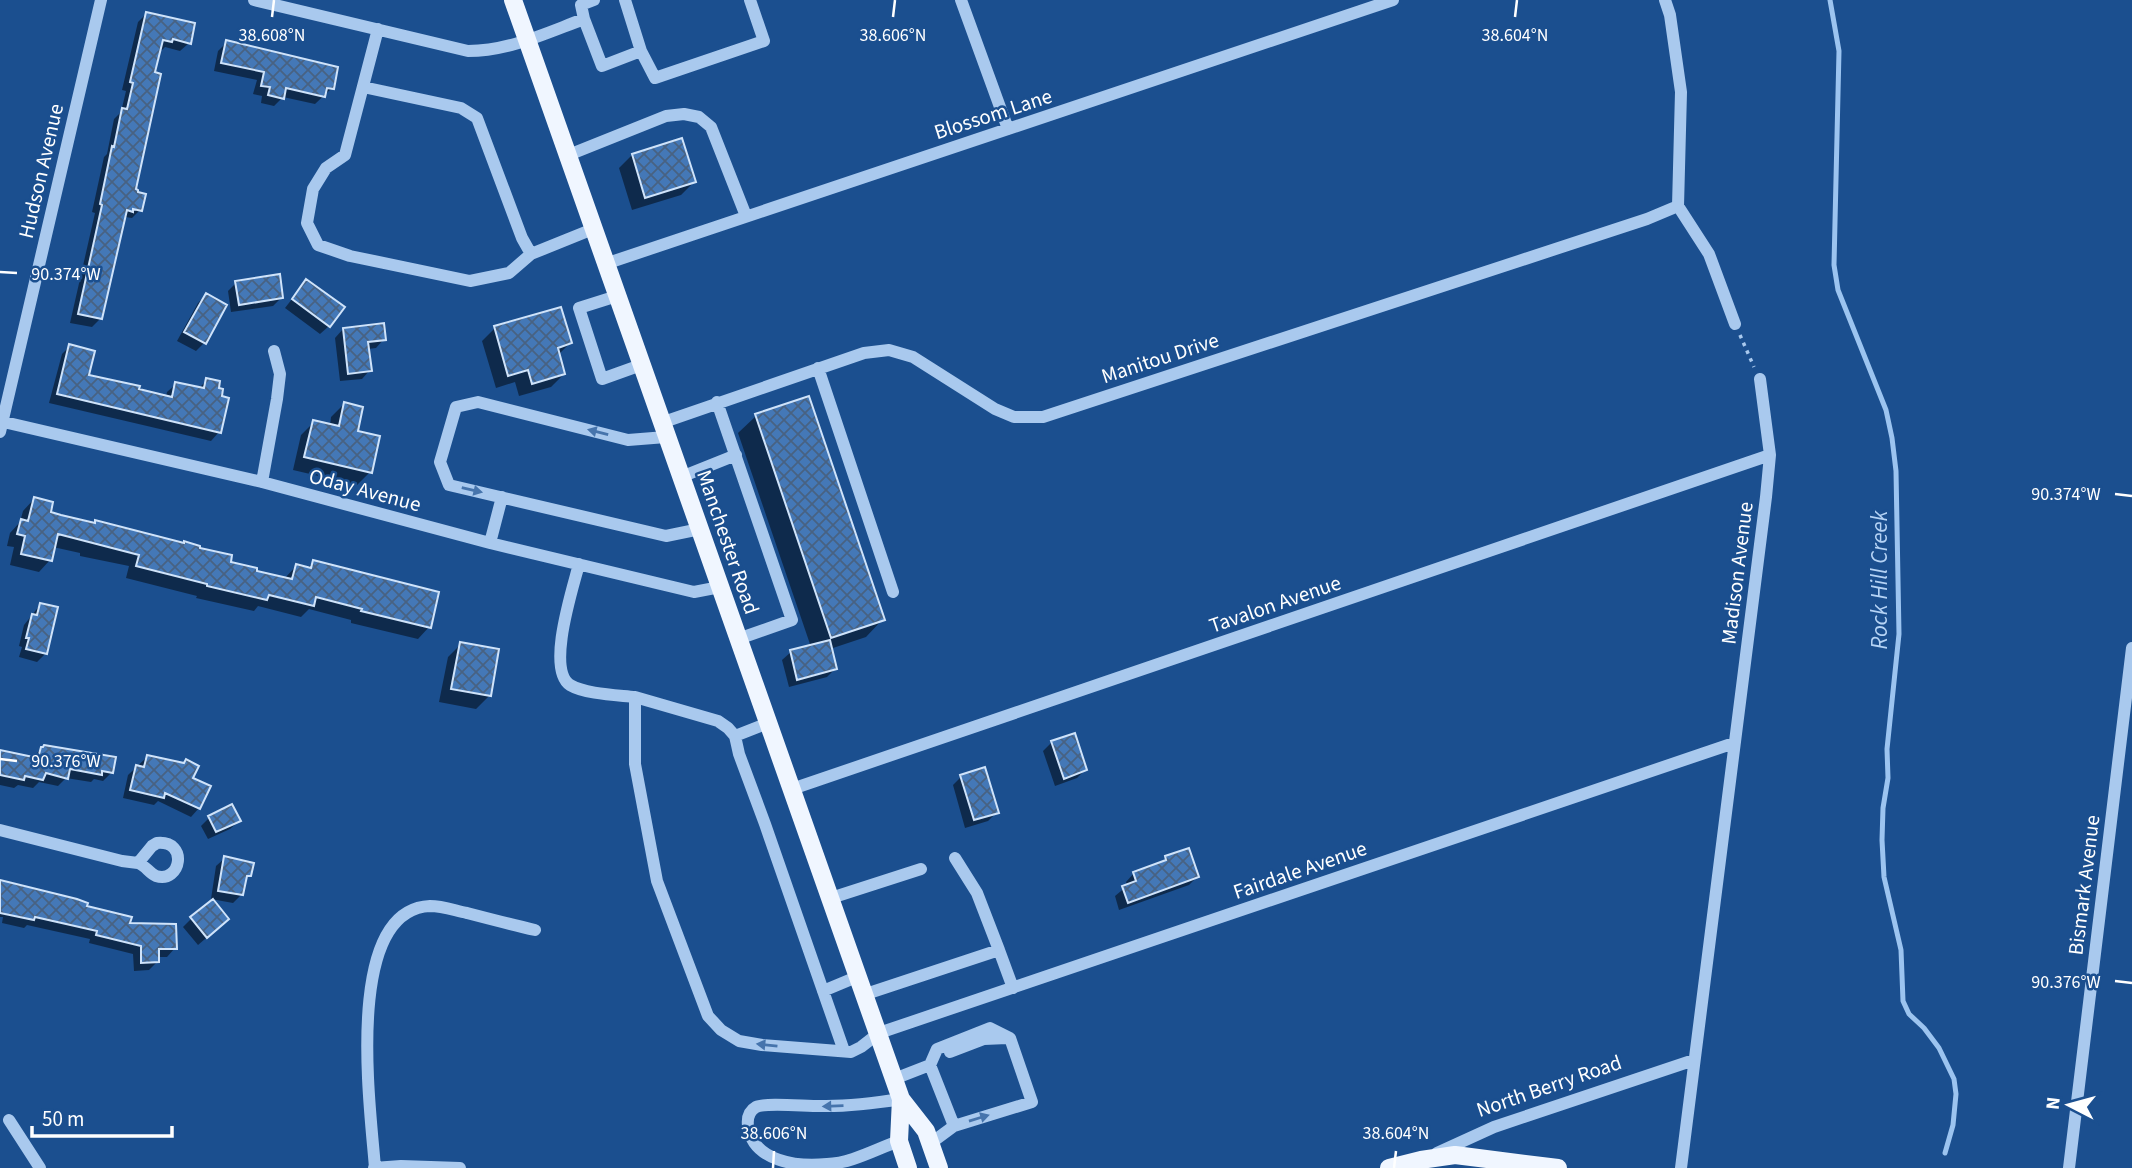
<svg xmlns="http://www.w3.org/2000/svg" width="2132" height="1168" viewBox="0 0 2132 1168" font-family="'Source Sans 3',sans-serif">
	<style>
		.shadow { fill: #0007 }
		.lines { fill: none; stroke-linecap: round; stroke-linejoin: round }
		.stream { stroke: #9cc4f0; stroke-width: 5 }
		.building { fill: url(#building-cross-hatch); stroke: #cfe3fa; stroke-width: 2 }
		.path { stroke: #a9c9ee; stroke-width: 3.5; stroke-dasharray: 3.5 5; stroke-linecap: butt }
		.minor { stroke: #a9c9ee; stroke-width: 12 }
		.major { stroke: #f0f6ff; stroke-width: 18 }
		.oneway { fill: #4674ac }
		.ticks { fill: none; stroke: #fff; stroke-width: 2.5 }
		.labels { text-anchor: middle; stroke-width: 5; stroke-linejoin: round; paint-order: stroke }
		.street-label { font-size: 21px; fill: #fff; stroke: #1b4f8f }
		.water-label { font-size: 23px; font-style: italic; fill: #b5d3f5; stroke: #1b4f8f }
		.ticks-label { font-size: 18px; text-anchor: middle; fill: #fff; stroke: #1b4f8f; stroke-width: 5; stroke-linejoin: round; paint-order: stroke }
	</style>
	<defs>
		<pattern id="building-cross-hatch" width="8" height="8" patternUnits="userSpaceOnUse" patternTransform="scale(1.75)"><rect width="8" height="8" fill="#4478b7"/><path d="M0 0l8 8M0 8l8-8" fill="none" stroke="#486282"/></pattern>
	</defs>
	<rect width="100%" height="100%" fill="#1b4f8f"/>
	<!-- shadow -->
	<path class="shadow" d="M147,13L189,43L180,51L165,47L162,50L159,49L134,191L140,210L132,218L125,217L100,319L92,327L70,323L95,213L92,212L104,157L107,154L114,119L121,112L126,91L122,90L138,22Z
		M227,42L332,88L315,104L283,97L274,106L261,103L262,96L253,94L257,80L214,71L218,51Z
		M632,155L694,182L681,195L632,210L619,168Z
		M306,281L329,326L320,334L285,308Z
		M236,283L282,297L273,306L231,312L228,291Z
		M206,295L204,343L196,351L177,341L198,303Z
		M495,328L570,343L558,355L564,374L551,387L519,396L515,382L496,388L482,341Z
		M343,329L384,339L376,348L368,349L370,370L362,379L340,381L335,338Z
		M70,346L87,376L166,397L167,392L176,384L198,389L207,380L219,432L211,441L49,403L62,354Z
		M344,404L370,472L357,485L293,470L301,435L314,422L330,426L331,417Z
		M756,416L883,619L866,637L830,649L835,669L827,677L789,687L782,660L791,652L811,647L738,433Z
		M34,499L49,513L198,549L229,563L255,572L285,578L296,566L307,568L314,562L429,627L418,639L351,623V620L309,609L301,617L258,606L254,611L196,598L197,596L126,578L129,566L80,556V553L53,547L50,560L39,572L10,565L14,547L7,546L10,533L20,522L23,511Z
		M40,605L46,653L37,662L19,657L22,647L19,646L24,625Z
		M461,644L489,696L476,709L439,702L448,657Z
		M1052,742L1085,770L1077,778L1055,786L1043,751Z
		M41,749L112,772L103,781L94,779L91,782L66,778L58,786L39,782L33,788L18,785L14,788L0,785V752L33,757Z
		M147,757L191,779L199,808L191,817L158,801L154,805L123,798L128,775Z
		M961,777L997,812L988,821L965,828L953,785Z
		M209,818L239,821L230,829L208,839L201,826Z
		M225,858L250,875L244,881L242,894L233,903L211,899L216,866Z
		M1166,858L1197,877L1189,885L1119,910L1115,896L1127,886L1126,882L1134,873L1159,865Z
		M0,883L85,907L175,948L167,957H157V962L149,970L134,971L133,954L89,943L90,939L27,925L24,928L2,923L3,917H0Z
		M191,919L219,927L198,945L183,927Z"/>
	<g class="lines">
		<!-- stream -->
		<path class="stream" d="M1830,0L1839,51L1834,265L1838,290L1886,410L1892,438L1896,471L1899,634L1887,749L1888,778L1883,808L1882,840L1884,877L1901,950L1903,1001L1909,1014L1924,1028L1939,1048L1954,1079L1956,1094L1953,1125L1945,1153"/>
	</g>
	<!-- building -->
	<path class="building" d="M146,12L195,23L191,44L173,39L172,42L163,40L155,72L161,74L136,189L138,190V192L146,194L142,211L133,209V212L127,210L102,319L78,314L102,205L100,204L112,146L114,147L122,108L127,109L133,83L130,82Z
		M226,40L338,67L334,89L327,88L325,97L286,88L284,99L268,95L270,87L261,86L264,72L221,63Z
		M682,138L696,182L645,198L632,154Z
		M280,274L283,298L239,305L235,281Z
		M306,279L345,307L330,327L292,299Z
		M206,293L227,305L206,344L184,332Z
		M561,307L572,343L558,348L565,374L532,384L528,370L508,376L494,326Z
		M384,323L386,340L368,342L372,371L348,374L343,328Z
		M69,344L95,351L89,375L140,386L139,389L172,397L175,382L204,388L206,378L220,381L219,388L223,389L222,396L229,398L221,433L57,394Z
		M809,396L885,620L831,638L755,414Z
		M344,402L363,407L358,431L380,436L372,473L304,457L313,420L339,426Z
		M34,497L53,502L51,512L61,515L95,523V520L184,543V541L200,546V548L232,555L231,562L257,568V571L292,579L296,564L311,568L313,560L439,592L431,628L361,611L362,609L316,597L314,606L269,595L267,600L207,586V584L136,566L139,555L58,534L52,561L21,554L25,536L17,534L21,519L28,521Z
		M40,603L58,607L47,654L26,649L29,638H26L32,614L37,615Z
		M830,640L837,669L797,680L790,650Z
		M460,642L499,649L491,696L451,689Z
		M1075,733L1087,770L1064,779L1051,741Z
		M44,745L116,757L113,773L102,771V775L70,769L68,779L46,773L43,780L25,776L24,780L0,775V750L38,758L41,747H43Z
		M147,755L184,763L186,759L199,766L193,778L211,786L200,809L165,793L164,798L130,790L136,765L144,767Z
		M985,767L999,813L974,820L960,775Z
		M232,804L241,821L216,832L208,816Z
		M1189,848L1199,877L1128,903L1122,886L1136,881L1133,872L1166,860L1165,856Z
		M224,856L254,863L251,876H247L243,895L218,891Z
		M0,880L77,899L88,903L87,906L132,917L130,923L176,924L177,949H159V962L141,963V946L96,935L97,931L35,917L34,920L0,913Z
		M213,899L229,919L207,938L190,917Z"/>
	<g class="lines">
		<!-- path -->
		<path class="path" d="M1740,335L1754,367"/>
		<!-- minor -->
		<path class="minor" d="M254,0L468,51C509,51 546,33 584,19L602,66L641,51L655,78L764,41L750,0
			M625,0L641,51
			M961,0L1008,129
			M1665,0L1670,15L1681,92L1678,206L1709,254L1735,324
			M584,19L581,5L594,0
			M378,29L345,155L326,168L313,189L307,223L318,245L350,256L470,281L509,273L531,254L593,229
			M363,87L461,108L477,118L522,238L531,254
			M566,156L666,116L684,114L699,117L711,127L746,216
			M605,264L1393,0
			M617,296L579,308L602,379L641,365
			M818,368L893,592
			M717,402L792,620L738,639
			M0,421L262,482L490,543L694,592L720,587
			M661,423L864,353L889,350L913,357L995,409L1014,417H1043L1647,219L1678,206
			M0,432L101,0
			M666,437L628,440L478,402L456,407L440,462L449,485L666,536L700,529
			M681,477L736,455
			M262,482L277,399L280,374L274,351
			M490,543L502,497
			M579,564C573,588 546,669 570,685C585,694 617,695 635,697
			M768,723L735,736L728,728L718,721L635,697V764L657,881L708,1016L721,1030L739,1041L762,1045L851,1052L861,1047L879,1033L1734,743
			M735,736L739,754L765,824L844,1051
			M792,789L1770,455
			M0,830L122,861L138,863
			M157,843C189,840 181,884 156,876C149,873 146,866 138,863L152,846Z
			M955,858L977,893L999,950
			M831,898L921,869
			M823,991L859,976
			M866,994L999,950L1013,988
			M950,1052L984,1039L1007,1038
			M894,1079L930,1065
			M9,1120L40,1168
			M899,1141C876,1149 852,1163 827,1164C798,1167 753,1162 748,1126C747,1118 749,1111 756,1107C767,1102 811,1107 826,1106C851,1106 876,1103 901,1099
			M931,1143L954,1126L1032,1102L1010,1038L990,1028L937,1049L930,1065L954,1126
			M1437,1153L1494,1127L1694,1060
			M374,1168L401,1166L460,1168
			M375,1168C371,1112 342,910 430,906C443,906 456,911 467,913C490,919 513,925 535,930
			M1681,1168L1766,497L1770,455L1760,379
			M2069,1168L2132,648"/>
		<!-- major -->
		<path class="major" d="M513,0L901,1099L926,1131L939,1168
			M901,1099L899,1141L908,1168
			M1389,1168L1421,1160L1455,1155L1558,1168"/>
	</g>
	<!-- one-way arrows -->
	<defs><path id="oneway-solid" d="M-6-.8H1V-3.2L6.5 0L1 3.2V.8H-6Z" transform="scale(1.75)"/></defs>
	<g class="oneway">
		<use href="#oneway-solid" transform="translate(598 432) rotate(-166)"/>
		<use href="#oneway-solid" transform="translate(472 490) rotate(13)"/>
		<use href="#oneway-solid" transform="translate(767 1045) rotate(-174)"/>
		<use href="#oneway-solid" transform="translate(833 1106) rotate(178)"/>
		<use href="#oneway-solid" transform="translate(979 1118) rotate(-17)"/>
	</g>
	<!-- ticks -->
	<path class="ticks" d="M272,17L274,0M893,17L895,0M1515,17L1517,0M0,272L17,273M2115,494L2132,496M0,759L17,761M2115,981L2132,983M773,1168L774,1151M1394,1168L1396,1151"/>
	<g class="labels">
		<!-- street labels -->
		<g class="street-label">
			<text transform="translate(993 114) rotate(-18)" y="7">Blossom Lane</text>
			<text transform="translate(41 171) rotate(-77)" y="7">Hudson Avenue</text>
			<text transform="translate(1160 358) rotate(-18)" y="7">Manitou Drive</text>
			<text transform="translate(365 490) rotate(15)" y="7">Oday Avenue</text>
			<text transform="translate(728 542) rotate(71)" y="7">Manchester Road</text>
			<text transform="translate(1737 573) rotate(-83)" y="7">Madison Avenue</text>
			<text transform="translate(1275 604) rotate(-19)" y="7">Tavalon Avenue</text>
			<text transform="translate(1300 870) rotate(-19)" y="7">Fairdale Avenue</text>
			<text transform="translate(2084 885) rotate(-83)" y="7">Bismark Avenue</text>
			<text transform="translate(1549 1086) rotate(-19)" y="7">North Berry Road</text>
		</g>
		<!-- water labels -->
		<g class="water-label">
			<text transform="translate(1879 580) rotate(-90)" y="8">Rock Hill Creek</text>
		</g>
	</g>
	<g class="ticks-label">
		<text x="272" y="41">38.608°N</text>
		<text x="893" y="41">38.606°N</text>
		<text x="1515" y="41">38.604°N</text>
		<text x="66" y="280">90.374°W</text>
		<text x="2066" y="500">90.374°W</text>
		<text x="66" y="767">90.376°W</text>
		<text x="2066" y="988">90.376°W</text>
		<text x="774" y="1139">38.606°N</text>
		<text x="1396" y="1139">38.604°N</text>
	</g>
	<!-- north arrow -->
	<g transform="translate(2069 1105) rotate(276)" stroke="#1b4f8f" stroke-width="5" paint-order="stroke">
	<path d="M0-5L12 26L0 18L-12 26Z" fill="#ffffff"/>
	<text y="-10" font-size="19" font-weight="bold" text-anchor="middle" fill="#ffffff">N</text>
	</g>
	<!-- scale -->
	<path d="M32 1126v10h140v-10" fill="none" stroke="#ffffff" stroke-width="3.5"/>
	<text x="42" y="1126" font-size="21" fill="#ffffff" stroke="#1b4f8f" stroke-width="5" paint-order="stroke">50 m</text>
</svg>
